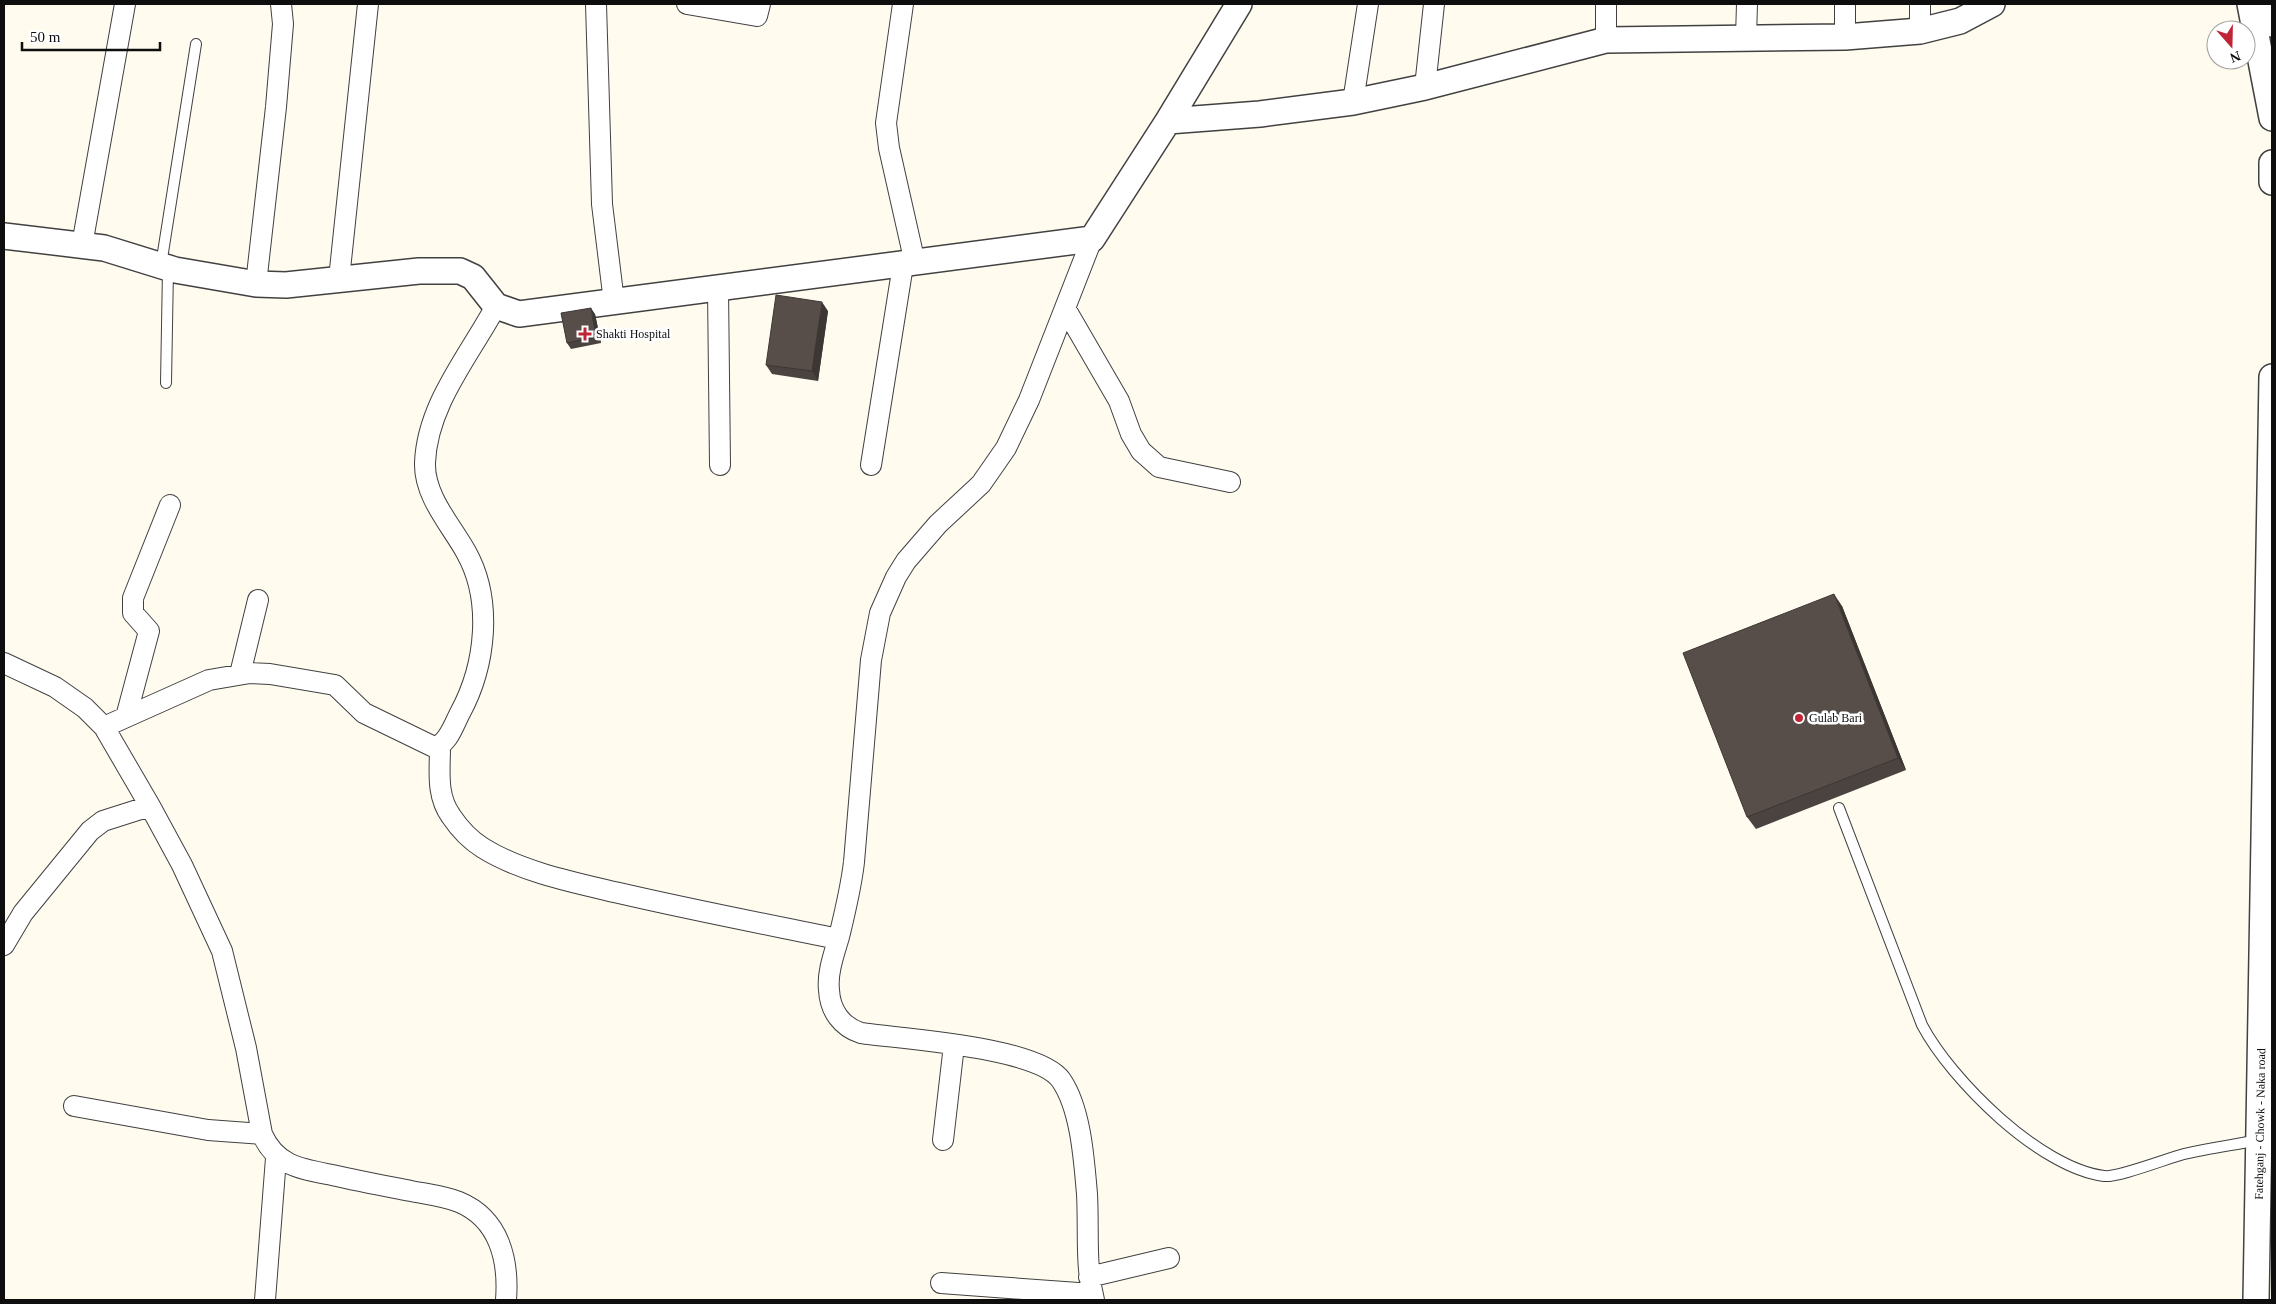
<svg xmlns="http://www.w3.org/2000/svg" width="2276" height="1304" viewBox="0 0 2276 1304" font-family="'Times New Roman',serif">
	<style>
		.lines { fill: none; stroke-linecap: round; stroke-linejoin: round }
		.service-casing { stroke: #414141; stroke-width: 12 }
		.minor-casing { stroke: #414141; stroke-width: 22 }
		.tertiary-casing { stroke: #414141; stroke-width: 28 }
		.service { stroke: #fff; stroke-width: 10 }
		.minor { stroke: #fff; stroke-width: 20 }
		.tertiary { stroke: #fff; stroke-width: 25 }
		.wall { fill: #4b4340 }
		.shaded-wall { fill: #3d3734 }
		.building { fill: #574e4a; stroke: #3d3734 }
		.poi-dot { fill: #bf2537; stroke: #fff; stroke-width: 2 }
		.labels { text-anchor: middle; stroke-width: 5; stroke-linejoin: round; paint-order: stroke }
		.poi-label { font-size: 12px; fill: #0e0e0e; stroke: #fff; text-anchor: start }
		.street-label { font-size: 12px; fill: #0e0e0e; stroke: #fff }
	</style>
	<rect width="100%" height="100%" fill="#fffbef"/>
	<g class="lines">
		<!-- service casing -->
		<g class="service-casing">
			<path id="service" d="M161,265L196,44
				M166,383L168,269
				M1839,808L1922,1025C1951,1080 2040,1168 2104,1176C2117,1178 2168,1158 2184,1154C2209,1148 2234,1145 2259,1140"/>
		</g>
		<!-- minor casing -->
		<g class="minor-casing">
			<path id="minor" d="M596,4L602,204L614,302
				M687,4L757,16L760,4
				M903,4L886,123L889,148L915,263
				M1606,4V40
				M1920,4V31
				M1746,37L1747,4
				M1845,37V4
				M1425,87L1434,4
				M1353,102L1368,4
				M1092,239L1029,400L1006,448L981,484L938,524L906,561L896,577L880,613L871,660L854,862C851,888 845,912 839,937C834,954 827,973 829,990C830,1011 842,1027 861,1033C902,1039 1038,1047 1061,1080C1081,1109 1084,1160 1087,1194C1089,1230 1085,1265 1094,1300
				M82,245L125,4
				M339,279L368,4
				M256,284L276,107L283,24L281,4
				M718,289L720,465
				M1065,308L1119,401L1131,434L1141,451L1159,467L1230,482
				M871,465L903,265
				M4,663L55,687L85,708L104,727L150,806L182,865L222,951L246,1048L262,1134C276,1166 301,1169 332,1175C358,1181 385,1186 411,1191C426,1194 444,1196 459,1202C500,1219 509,1261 506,1300
				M240,674L258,600
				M126,717L149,631L133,613V598L170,505
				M104,727L209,680L250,673L270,674L335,685L364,713L434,747C448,745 454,724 460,713C486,665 493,600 466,552C451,525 424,496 425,463C427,405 469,356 496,306
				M440,747C440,771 436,795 451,816C459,828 470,840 483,848C521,872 576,883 619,893C692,910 765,924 838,939
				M4,945L23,913L90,831L103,821L150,806
				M74,1106L208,1130L262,1134
				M943,1140L954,1045
				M1089,1277L1169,1258
				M941,1283L1092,1294
				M265,1300L276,1158"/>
		</g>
		<!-- tertiary casing -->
		<g class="tertiary-casing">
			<path id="tertiary" d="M2250,4L2272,118
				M2268,4L2272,24
				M1168,121L1239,4
				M2272,163V182
				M4,236L104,248L175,270L256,284L286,285L419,271H460L473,277L496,306L519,314L1092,239L1168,121L1260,114L1353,102L1425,87L1606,40L1845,37L1920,31L1960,21L1992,4
				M2256,1300L2272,377"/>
		</g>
		<!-- service -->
		<use href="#service" class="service"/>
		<!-- minor -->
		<use href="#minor" class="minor"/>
		<!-- tertiary -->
		<use href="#tertiary" class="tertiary"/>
	</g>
	<!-- wall -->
	<path class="wall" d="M828,311L818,381L772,374L766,365Z
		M595,314L601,343L571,349L567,343Z
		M1842,606L1906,770L1756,829L1747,817Z"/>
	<!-- shaded-wall -->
	<path class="shaded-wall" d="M822,302L828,311L818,381L812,371Z
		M591,308L595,314L601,343L596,337Z
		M1834,594L1842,606L1906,770L1898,758Z"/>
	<!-- building -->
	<path class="building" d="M776,295L822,302L812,371L766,365Z
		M591,308L596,337L567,343L561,313Z
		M1834,594L1898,758L1747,817L1683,653Z"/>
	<!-- markers -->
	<g class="poi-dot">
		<path d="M582.5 326.5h5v5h5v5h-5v5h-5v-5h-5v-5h5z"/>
		<circle cx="1799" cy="718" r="5"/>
	</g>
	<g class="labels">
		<!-- poi labels -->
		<g class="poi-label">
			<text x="596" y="338">Shakti Hospital</text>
			<text x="1809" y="722">Gulab Bari</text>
		</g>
		<!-- street labels -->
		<g class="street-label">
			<text transform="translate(2260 1124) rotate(-89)" y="4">Fatehganj - Chowk - Naka road</text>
		</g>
	</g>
	<!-- border -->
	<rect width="2276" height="1304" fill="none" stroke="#0e0e0e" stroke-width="10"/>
	<!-- north arrow -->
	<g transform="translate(2231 45) rotate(160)"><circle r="24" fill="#ffffff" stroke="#9f9f9f"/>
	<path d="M0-4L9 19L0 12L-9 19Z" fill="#bf2537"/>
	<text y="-8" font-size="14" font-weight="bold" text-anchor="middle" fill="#0e0e0e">N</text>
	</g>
	<!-- scale -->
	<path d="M22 42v8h138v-8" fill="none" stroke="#0e0e0e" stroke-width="2.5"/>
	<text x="30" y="42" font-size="15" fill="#0e0e0e" stroke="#ffffff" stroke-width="4" paint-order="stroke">50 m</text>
</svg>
